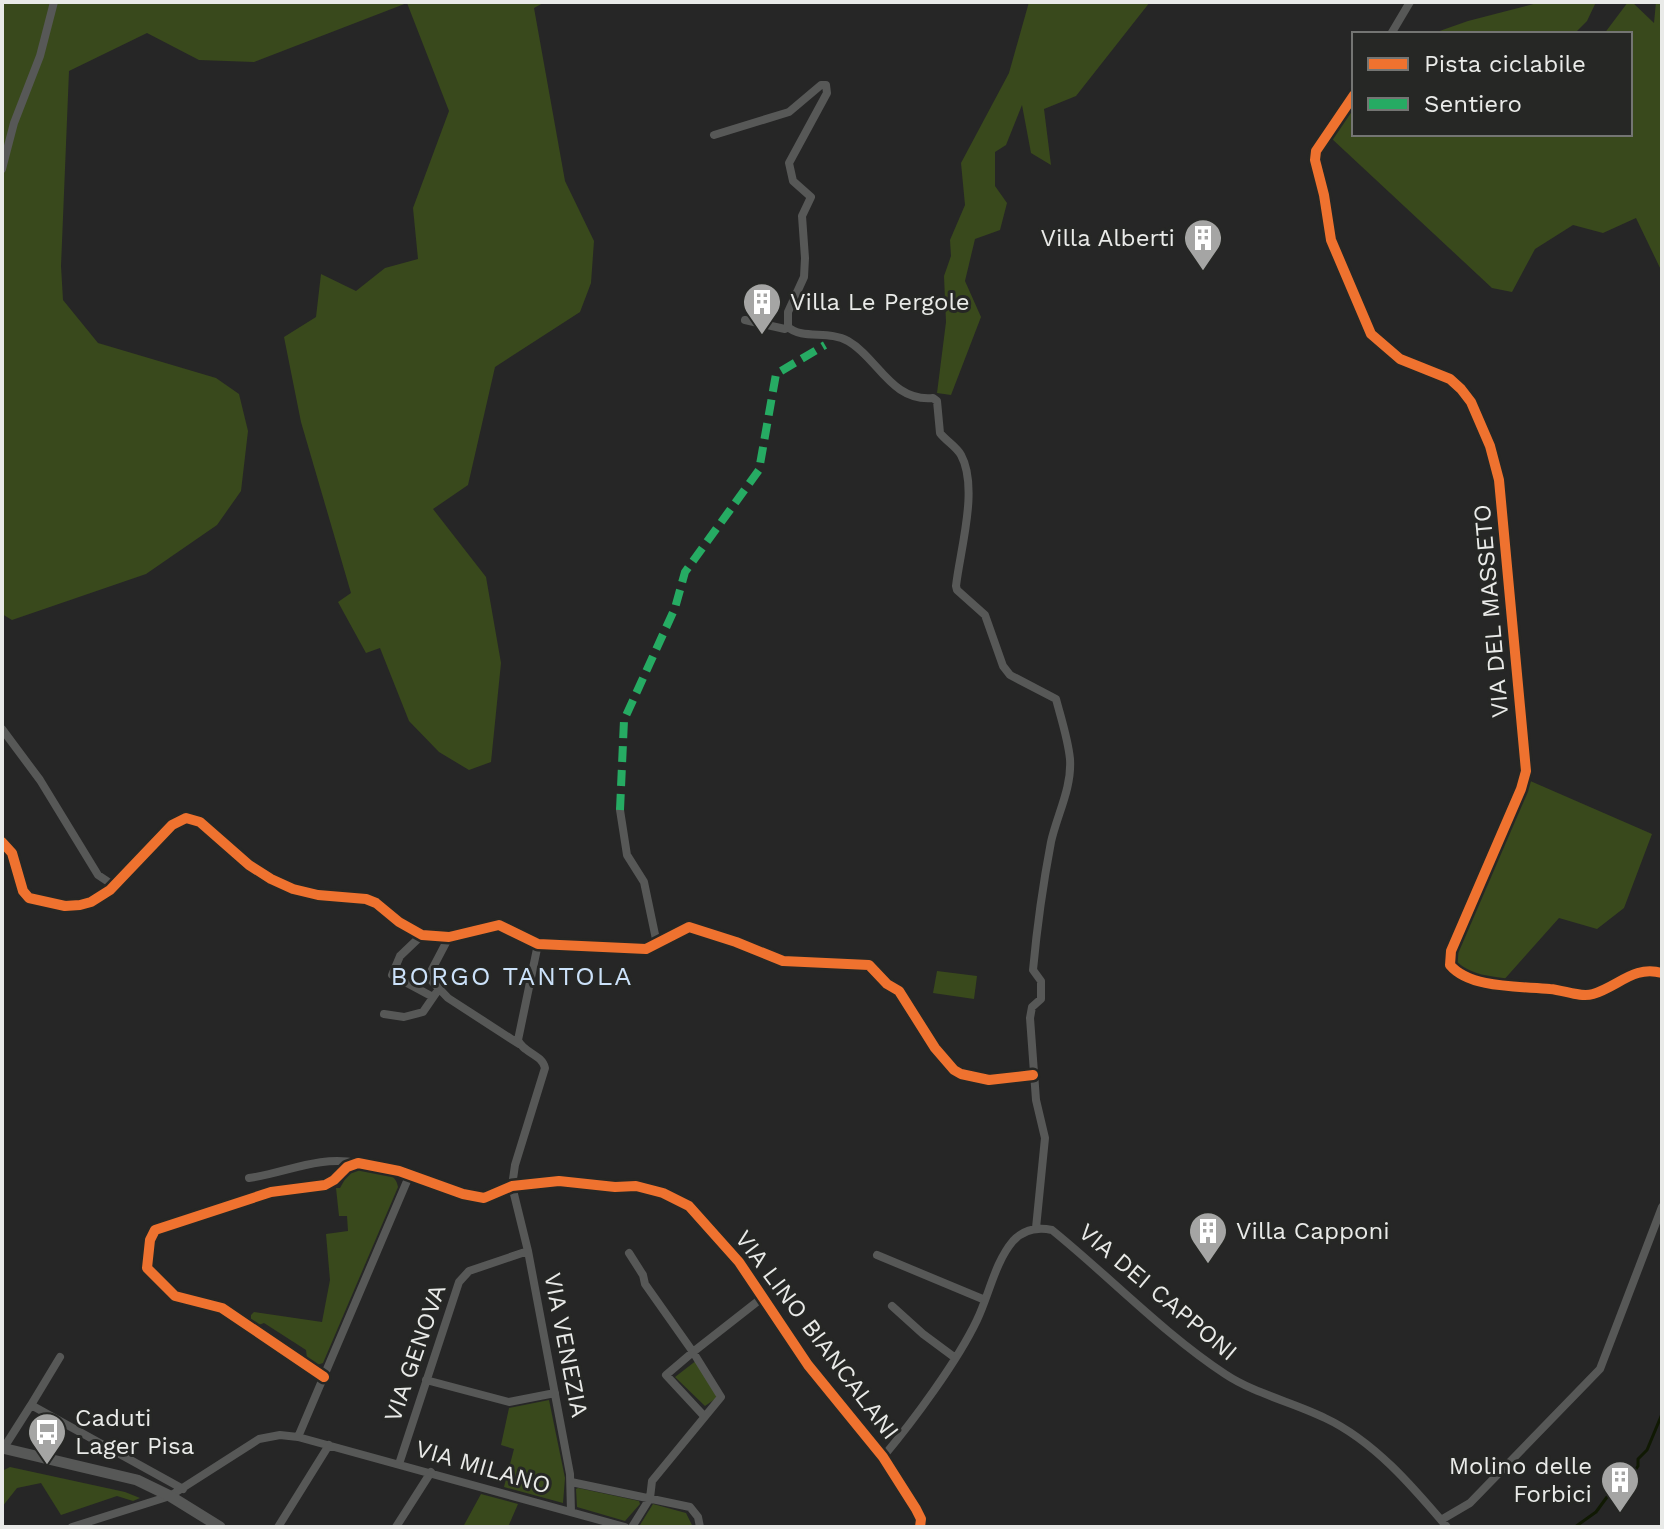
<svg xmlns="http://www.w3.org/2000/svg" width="1664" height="1529" viewBox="0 0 1664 1529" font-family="'Work Sans',sans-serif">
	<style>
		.green { fill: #39491c }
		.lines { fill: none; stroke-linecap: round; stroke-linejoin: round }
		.stream { stroke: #101903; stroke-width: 3 }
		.street { stroke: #575857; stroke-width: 8 }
		.secondary { stroke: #575857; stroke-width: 11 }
		.quiet { stroke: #26ab63; stroke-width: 8; stroke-dasharray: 16 8; stroke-linecap: butt }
		.cycleway-casing { stroke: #262725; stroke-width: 15 }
		.cycleway { stroke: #ef722f; stroke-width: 10 }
		.labels { text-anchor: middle; stroke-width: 6; stroke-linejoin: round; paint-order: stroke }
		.poi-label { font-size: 24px; fill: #e9eae8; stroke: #262725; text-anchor: start }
		.street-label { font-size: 24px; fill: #e9eae8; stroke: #262725 }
		.neighbourhood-label { font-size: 26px; letter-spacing: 2px; fill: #cce2fa; stroke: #262725 }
	</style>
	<rect width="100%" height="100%" fill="#262626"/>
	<!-- green -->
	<path class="green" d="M2,2H545L534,8L565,181L594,241L591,283L580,312L495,367L468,485L433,509L486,577L501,663L491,762L469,770L439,752L409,721L380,648L366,653L338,602L351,593L301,422L284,337L316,317L321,274L356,291L385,268L418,259L413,208L449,111L407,3L254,62L199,60L147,33L69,71L61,266L63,300L98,343L216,378L239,394L248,431L241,491L217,525L146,574L12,620L2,614Z
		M1029,2H1150L1076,96L1044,109L1051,165L1031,153L1022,105L1006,145L995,152V186L1007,203L1000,230L975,239L965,281L981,317L951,395L937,393L946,322L944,276L951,256L950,240L965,205L961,163L1009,73Z
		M1541,2H1596L1587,21L1574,34H1431L1468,21Z
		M1628,2H1632L1654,23L1656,2H1662V272L1636,218L1603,233L1573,225L1535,249L1512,292L1492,288L1331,138L1354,103V134H1630V34H1604Z
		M1528,780L1652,834L1624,908L1597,929L1559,918L1502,982L1464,972L1455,965V951Z
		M937,971L977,976L974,999L933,993Z
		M364,1169C378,1172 396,1171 398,1187L323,1363L317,1365L307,1358L306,1350L264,1323L256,1326L251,1322V1315L254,1312L322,1322L330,1280L326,1234L348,1231L347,1216H339L336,1188H340L349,1172Z
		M697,1360L718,1397L705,1406L675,1377Z
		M549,1400L565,1478L563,1503L504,1487L514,1449L501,1445L509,1408Z
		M10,1467L125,1492L140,1498L133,1501L117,1496L61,1515L41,1483L17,1488L2,1507V1471Z
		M578,1488L639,1501L640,1504L625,1521L577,1507L576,1489Z
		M481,1494L518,1504L508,1527H463Z
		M653,1504L686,1513L693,1527H649L640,1525Z"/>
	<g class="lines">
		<!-- stream -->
		<path class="stream" d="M1575,1527L1596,1512L1607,1497L1618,1493L1624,1487L1638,1466V1459L1647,1450L1662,1414"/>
		<!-- street -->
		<path class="street" d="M1391,34L1410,2
			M1354,95L1316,151L1315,160L1324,195L1331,240L1371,334L1400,359L1450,379L1461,389L1471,402L1490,446L1499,480L1526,771L1521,789L1451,951L1450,965C1470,989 1521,986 1550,989C1564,990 1580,998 1593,994C1619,986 1634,965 1662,973
			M714,135L789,112L821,85H826L827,93L789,163L793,181L811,197L802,216L805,258L804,277L788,312V327
			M2,169L14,123L40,56L54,2
			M745,320L785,329L788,327
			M788,327C802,340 829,330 848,341C878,358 891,402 933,398L937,401L940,433C946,441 956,446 961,455C979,488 960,550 956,586L957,590L985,615L1003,666L1010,675L1056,699C1061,718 1068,739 1070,759C1072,788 1057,815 1051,842C1043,884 1037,927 1033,970L1041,981V999L1032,1007L1030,1018L1036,1100L1045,1138L1036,1228
			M2,729L40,780L98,875L113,885
			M620,810L627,855L644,882L657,944
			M2,842L12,853L23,891L29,898L65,906L80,905L91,902L110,890L172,825L186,818L200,822L249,865L271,879L293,889L318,895L366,899L376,903L399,922L422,935L449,937L499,925L538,944L646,949L689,927L736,942L783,961L869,965L887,984L899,991L935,1048L954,1070L961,1074L989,1080L1033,1075
			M422,935L400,956L392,975L433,997
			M449,937L428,977L448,998L519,1044
			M538,944L518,1040C523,1053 542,1054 545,1068L515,1165L512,1186L528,1251L570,1474L571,1512
			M384,1014L404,1017L423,1012L436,993
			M249,1178C285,1173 320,1155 357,1163
			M629,1253L643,1275L645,1284L693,1352L762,1298
			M877,1255L985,1300
			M892,1306L923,1334L954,1357
			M60,1357L31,1405L183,1489
			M324,1377L222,1308L175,1296L147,1268L150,1240L155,1230L271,1192L325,1185L334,1180L347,1167L358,1163L399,1171L463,1194L484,1198L512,1186L559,1181L615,1187L636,1186L663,1193L689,1206L739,1262L808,1365L883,1457L916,1509L921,1519L920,1527
			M426,1380L509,1402L555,1393
			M298,1437L625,1527
			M3,1449L31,1405
			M883,1457C913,1421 957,1362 977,1320C989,1295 995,1262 1013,1241C1024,1229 1037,1227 1052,1230C1110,1277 1163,1333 1225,1374C1255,1394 1293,1402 1325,1418C1374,1441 1413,1487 1447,1527
			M399,1464L459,1282L469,1271L528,1251
			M571,1482L690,1507L698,1517L700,1527
			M1441,1520L1470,1503L1600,1369L1662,1207
			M72,1527L170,1496L259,1439L280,1435L298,1437L410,1174
			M278,1527L329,1445
			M396,1527L431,1472
			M632,1527L650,1498L652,1481L721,1397L693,1352L666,1375L704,1416"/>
		<!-- secondary -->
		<path class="secondary" d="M2,1448L137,1480L170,1496L220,1527"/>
		<!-- quiet -->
		<path class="quiet" d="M620,810L624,720L675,608L685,572L759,470L776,374L825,345"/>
		<!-- cycleway casing -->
		<g class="cycleway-casing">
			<path id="cycleway" d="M1354,95L1316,151L1315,160L1324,195L1331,240L1371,334L1400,359L1450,379L1461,389L1471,402L1490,446L1499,480L1526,771L1521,789L1451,951L1450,965C1470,989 1521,986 1550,989C1564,990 1580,998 1593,994C1619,986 1634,965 1662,973
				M2,842L12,853L23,891L29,898L65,906L80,905L91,902L110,890L172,825L186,818L200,822L249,865L271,879L293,889L318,895L366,899L376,903L399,922L422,935L449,937L499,925L538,944L646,949L689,927L736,942L783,961L869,965L887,984L899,991L935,1048L954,1070L961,1074L989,1080L1033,1075
				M324,1377L222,1308L175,1296L147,1268L150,1240L155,1230L271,1192L325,1185L334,1180L347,1167L358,1163L399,1171L463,1194L484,1198L512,1186L559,1181L615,1187L636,1186L663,1193L689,1206L739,1262L808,1365L883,1457L916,1509L921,1519L920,1527"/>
		</g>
		<!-- cycleway -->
		<use href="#cycleway" class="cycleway"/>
	</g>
	<!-- icons -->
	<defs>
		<g id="building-pin" transform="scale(2)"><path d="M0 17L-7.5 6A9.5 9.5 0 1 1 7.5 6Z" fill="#a5a5a4" stroke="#262725"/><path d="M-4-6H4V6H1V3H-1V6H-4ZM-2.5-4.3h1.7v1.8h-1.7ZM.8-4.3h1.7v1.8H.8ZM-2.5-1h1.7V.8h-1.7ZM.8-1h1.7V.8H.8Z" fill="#fff"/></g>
		<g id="bus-pin" transform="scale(2)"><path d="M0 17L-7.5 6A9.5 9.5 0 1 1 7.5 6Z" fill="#a5a5a4" stroke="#262725"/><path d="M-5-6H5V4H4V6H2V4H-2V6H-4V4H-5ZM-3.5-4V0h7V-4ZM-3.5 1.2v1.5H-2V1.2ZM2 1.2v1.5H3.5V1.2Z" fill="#fff"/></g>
	</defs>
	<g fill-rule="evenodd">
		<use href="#building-pin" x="1203" y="238"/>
		<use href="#building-pin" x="762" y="302"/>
		<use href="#building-pin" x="1208" y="1231"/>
		<use href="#bus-pin" x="47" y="1432"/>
		<use href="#building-pin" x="1620" y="1480"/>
	</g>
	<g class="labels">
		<!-- poi labels -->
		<g class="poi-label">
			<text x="1175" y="246" text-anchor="end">Villa Alberti</text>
			<text x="790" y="310">Villa Le Pergole</text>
			<text x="1236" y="1239">Villa Capponi</text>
			<text x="75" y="1426">Caduti<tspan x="75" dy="28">Lager Pisa</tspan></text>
			<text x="1592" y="1474" text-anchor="end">Molino delle<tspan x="1592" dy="28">Forbici</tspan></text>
		</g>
		<!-- street labels -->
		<g class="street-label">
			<text transform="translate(1491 611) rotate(-95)" y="8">VIA DEL MASSETO</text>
			<text transform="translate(1158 1292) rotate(40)" y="8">VIA DEI CAPPONI</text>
			<text transform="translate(817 1335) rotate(53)" y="8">VIA LINO BIANCALANI</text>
			<text transform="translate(566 1345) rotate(79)" y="8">VIA VENEZIA</text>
			<text transform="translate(415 1353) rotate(-71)" y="8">VIA GENOVA</text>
			<text transform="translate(483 1467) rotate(16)" y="8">VIA MILANO</text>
		</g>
		<!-- neighbourhood labels -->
		<g class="neighbourhood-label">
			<text x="512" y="985">BORGO TANTOLA</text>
		</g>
	</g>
	<!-- border -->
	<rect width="1664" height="1529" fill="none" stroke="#e9eae8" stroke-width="8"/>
	<!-- legend -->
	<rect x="1352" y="32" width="280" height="104" fill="#262725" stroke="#747573" stroke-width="2"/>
	<rect x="1368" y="58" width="40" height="12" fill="#ef722f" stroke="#747573" stroke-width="2"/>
	<text x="1424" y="72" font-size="24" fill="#e9eae8">Pista ciclabile</text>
	<rect x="1368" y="98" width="40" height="12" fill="#26ab63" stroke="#747573" stroke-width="2"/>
	<text x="1424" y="112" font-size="24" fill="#e9eae8">Sentiero</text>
</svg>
